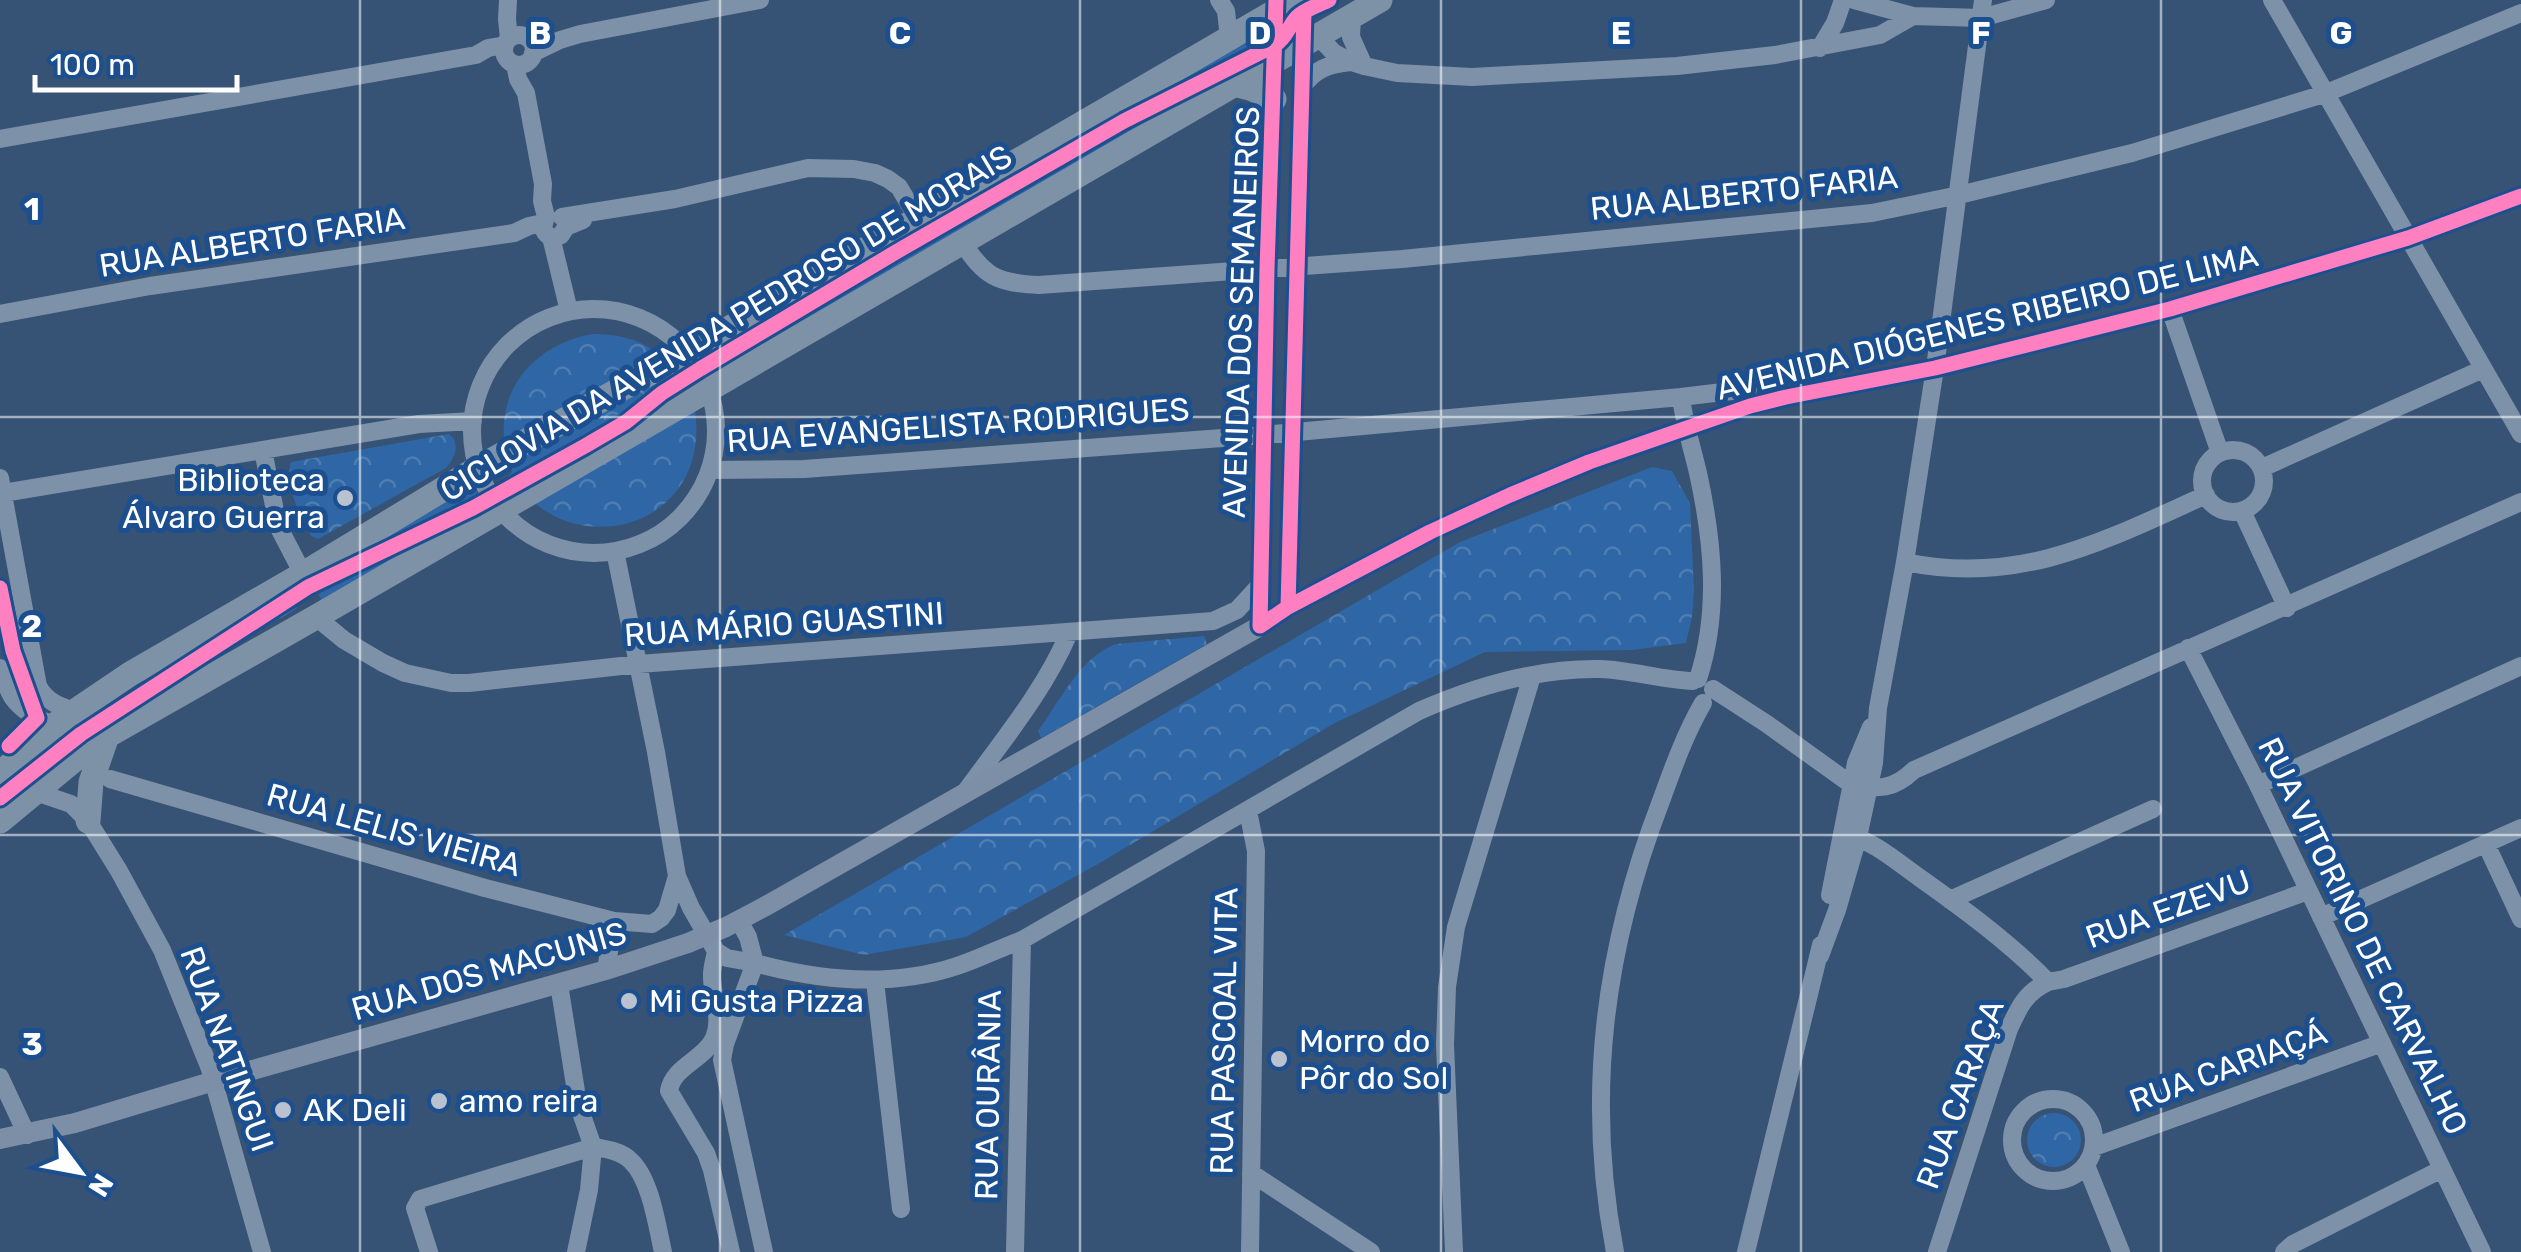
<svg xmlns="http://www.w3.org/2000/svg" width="2521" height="1252" viewBox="0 0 2521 1252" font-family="Rubik,sans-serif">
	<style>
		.green { fill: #2f66a5 }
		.park { fill: url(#park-crowns) }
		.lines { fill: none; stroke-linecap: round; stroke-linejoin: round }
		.minor { stroke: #7d92a8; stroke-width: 18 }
		.major { stroke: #7d8ea7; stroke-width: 20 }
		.highway { stroke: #7e92a7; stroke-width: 25 }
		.cycleway-casing { stroke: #1b4f8f; stroke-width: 21 }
		.cycleway { stroke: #ff80c0; stroke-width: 15 }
		.grid { fill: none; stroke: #fff; stroke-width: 2.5; stroke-opacity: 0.55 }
		.poi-dot { fill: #b9c2ce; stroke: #1b4f8f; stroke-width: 4 }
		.labels { text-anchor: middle; stroke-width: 10; stroke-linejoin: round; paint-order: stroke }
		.street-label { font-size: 32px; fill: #fff; stroke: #1b4f8f }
		.poi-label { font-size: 32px; fill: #fff; stroke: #1b4f8f; text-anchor: start }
		.grid-label { font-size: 32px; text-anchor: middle; font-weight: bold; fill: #fff; stroke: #1b4f8f; stroke-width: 10; stroke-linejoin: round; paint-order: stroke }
	</style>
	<defs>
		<pattern id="park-crowns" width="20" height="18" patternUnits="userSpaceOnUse" patternTransform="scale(2.5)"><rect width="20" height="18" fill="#2f66a5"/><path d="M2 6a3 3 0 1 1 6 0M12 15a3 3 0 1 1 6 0" fill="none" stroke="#4e7db2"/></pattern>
	</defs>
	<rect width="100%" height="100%" fill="#365274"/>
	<!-- green -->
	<path class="green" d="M1254,39L1253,67L717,377L701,351L1079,135Z
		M471,482L487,509L324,605L311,579Z"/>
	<!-- park -->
	<path class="park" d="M592,334C618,334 641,339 661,356C670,363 676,373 685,378C685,388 691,396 694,407C698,425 697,444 692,461C668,540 559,549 517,482L513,483L508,481V476L512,472C486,406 523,347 592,334Z
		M449,434C461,443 455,458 446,468L318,539L311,536C301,517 283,483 291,462Z
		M1652,467L1672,471L1690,503L1694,591L1692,617L1686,643L1632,650L1485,652L1333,724L1098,864L966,937L864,955L784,935L1460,542Z
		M293,600L298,604L296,609L112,716L88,722L130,694Z
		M1204,636L1207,644L1041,738L1038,731C1060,701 1080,657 1116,644Z
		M2027 1140a27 27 0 1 1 54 0a27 27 0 1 1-54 0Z"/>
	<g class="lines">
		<!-- minor -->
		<path class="minor" d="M508,0L507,19L509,39
			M1219,0L1226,11L1229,38
			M1854,0L1913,16L1981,18L2046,0
			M2272,0L2521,434
			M1352,16L1351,37L1364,66
			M504 50a15 15 0 1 1 30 0a15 15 0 1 1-30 0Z
			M1318,36L1333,52L1351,62L1364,66L1397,73L1472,77L1677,66L1775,55L1880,35L1913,16
			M1820,48L1835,23L1843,0
			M533,53L560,40L580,34L760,0
			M515,64L518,79L526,93L543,184L542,201L546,217
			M1301,88C1315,69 1328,64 1351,62
			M0,139L476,55L488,48L505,45
			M546,217L543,227C545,236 553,240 561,235L566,227L583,220
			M562,217L675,199L808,168L854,169L875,173L888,179L899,187L918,219
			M551,237L569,311
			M962,242C985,277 997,283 1039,285L1402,259L1872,213L1959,195L2132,153L2324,94L2521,13
			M2170,309L2220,453
			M472 431a122 122 0 1 1 244 0a122 122 0 1 1-244 0Z
			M0,314L150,286L514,233L529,226L543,223
			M1681,397C1684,423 1692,447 1698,473C1713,541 1720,612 1698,679
			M263,450L278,526L303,574
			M2202 481a31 31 0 1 1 62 0a31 31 0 1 1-62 0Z
			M2262,468L2483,369
			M710,470L804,469L1263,435L1681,397L1748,389
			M0,478L38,686C46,701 58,706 74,711
			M3,493L419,424L473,421
			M2242,511L2287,608
			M615,551L656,752L677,876L691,908L716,951L727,958L755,963L748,937L739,921
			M1905,562C2020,586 2104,541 2206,495
			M1288,607L1305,0
			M316,617L344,640L383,663L405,673L451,683H469L639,664L1213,621L1237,610L1260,585
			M1260,626L1267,269L1276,5
			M2188,648L2258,785L2482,1252
			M0,668C4,678 7,689 13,698C30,722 79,736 107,736
			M1713,689L1767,724L1852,785C1880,789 1893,790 1914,770C2116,680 2319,593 2521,502
			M110,779L485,888L614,921L652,924L661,918L667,910L677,876
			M0,780L71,804L88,821L119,871L162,950L210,1069L262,1252
			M2258,785L2521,666
			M966,791C1003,740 1044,691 1069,633
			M1248,811L1256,851L1250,1252
			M1847,834C1875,842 1897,862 1920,878C1965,910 2010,943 2048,982C2026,992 2019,1007 2009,1029L1937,1252
			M2486,844L2521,919
			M1830,895L1856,763L1871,727
			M1950,900L2153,809
			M2321,917L2521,828
			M716,951C715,958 712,967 712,974C711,995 723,1017 714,1038C704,1060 673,1066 669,1091L706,1153L712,1170L731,1252
			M1820,956L1837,910L1858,837L1874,763L1878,708L1905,562L1935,368L1983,0
			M606,970L614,921
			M875,981L901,1209
			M2048,982L2064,979L2308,891
			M559,984L578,1104L593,1147L589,1190L576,1252
			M0,1077L27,1135
			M2012 1140a41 41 0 1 1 82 0a41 41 0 1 1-82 0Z
			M2094,1147L2382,1043
			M2086,1165L2121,1252
			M1251,1173L1371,1252
			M429,1252L415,1208L420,1199L593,1147C606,1149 621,1151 631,1161C651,1180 657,1226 663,1252
			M764,1252L722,1060L725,1044L755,963C821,981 891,988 957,966C979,959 1000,948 1022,940L1419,711C1476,686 1538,668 1600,669C1631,670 1662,680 1693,681
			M1015,1252L1022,940
			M1454,1252L1445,1045L1447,987L1456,927L1532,676
			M1615,1252C1585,1096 1604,949 1661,801C1673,768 1685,734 1703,703
			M1746,1252L1821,945
			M2284,1252L2293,1244L2442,1169"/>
		<!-- major -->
		<path class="major" d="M0,1139L75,1123L214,1081L606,970L688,943L726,927L764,907L1260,626L1288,607L1430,532L1510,495L1589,462L1750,406L1786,397L1935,368L2170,309L2408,238L2521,196"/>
		<!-- highway -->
		<path class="highway" d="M1234,84L1250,88L1274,99
			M0,774L56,724L130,674L303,574L478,468L711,339L1295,0
			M0,821L81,754L107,736L316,617L1380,0
			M88,821L91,782L107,736"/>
		<!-- cycleway casing -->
		<g class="cycleway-casing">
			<path id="cycleway" d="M0,588L13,651L37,718L9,746
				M1288,607L1304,12
				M1260,626L1288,607L1430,532L1510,495L1589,462L1750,406L1786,397L1935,368L2170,309L2408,238L2521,196
				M1260,626L1267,269L1276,0
				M0,798L81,734L308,587L473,508L585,446L626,422L662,393L700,369L896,252L1124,121L1275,45C1287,37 1288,27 1297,17C1305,9 1319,5 1329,0"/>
		</g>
		<!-- cycleway -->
		<use href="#cycleway" class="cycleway"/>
	</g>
	<!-- grid -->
	<path class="grid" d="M360,0V1252M720,0V1252M1080,0V1252M1441,0V1252M1801,0V1252M2161,0V1252M0,417H2521M0,835H2521"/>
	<!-- markers -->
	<g class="poi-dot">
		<circle cx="345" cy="498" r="10"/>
		<circle cx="629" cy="1001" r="10"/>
		<circle cx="1279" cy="1059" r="10"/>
		<circle cx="439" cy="1101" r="10"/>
		<circle cx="283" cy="1110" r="10"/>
	</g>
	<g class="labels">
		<!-- street labels -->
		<g class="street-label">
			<text transform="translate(1744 193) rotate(-6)" y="11">RUA ALBERTO FARIA</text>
			<text transform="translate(252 242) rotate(-9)" y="11">RUA ALBERTO FARIA</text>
			<text transform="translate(1241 312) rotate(-88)" y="11">AVENIDA DOS SEMANEIROS</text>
			<text transform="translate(1987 322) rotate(-14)" y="11">AVENIDA DIÓGENES RIBEIRO DE LIMA</text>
			<text transform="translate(726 323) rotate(-31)" y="11">CICLOVIA DA AVENIDA PEDROSO DE MORAIS</text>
			<text transform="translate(958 425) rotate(-4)" y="11">RUA EVANGELISTA RODRIGUES</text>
			<text transform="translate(784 624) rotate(-4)" y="11">RUA MÁRIO GUASTINI</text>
			<text transform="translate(394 830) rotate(16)" y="11">RUA LELIS VIEIRA</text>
			<text transform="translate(2168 909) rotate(-20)" y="11">RUA EZEVU</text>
			<text transform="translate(2363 936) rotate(64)" y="11">RUA VITORINO DE CARVALHO</text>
			<text transform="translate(489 971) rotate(-16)" y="11">RUA DOS MACUNIS</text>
			<text transform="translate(1224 1031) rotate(-89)" y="11">RUA PASCOAL VITA</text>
			<text transform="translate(227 1049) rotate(70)" y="11">RUA NATINGUI</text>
			<text transform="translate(2228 1067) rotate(-20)" y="11">RUA CARIAÇÁ</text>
			<text transform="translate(1960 1094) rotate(-70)" y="11">RUA CARAÇA</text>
			<text transform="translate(988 1095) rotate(-89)" y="11">RUA OURÂNIA</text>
		</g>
		<!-- poi labels -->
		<g class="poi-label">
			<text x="325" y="491" text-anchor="end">Biblioteca<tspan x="325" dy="37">Álvaro Guerra</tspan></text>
			<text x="649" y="1012">Mi Gusta Pizza</text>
			<text x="1299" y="1052">Morro do<tspan x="1299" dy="37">Pôr do Sol</tspan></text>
			<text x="459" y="1112">amo reira</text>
			<text x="303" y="1121">AK Deli</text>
		</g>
	</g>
	<g class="grid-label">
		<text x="540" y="44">B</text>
		<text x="900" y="44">C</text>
		<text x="1260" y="44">D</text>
		<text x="1621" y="44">E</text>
		<text x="1981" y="44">F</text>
		<text x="2341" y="44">G</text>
		<text x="32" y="220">1</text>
		<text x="32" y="637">2</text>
		<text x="32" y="1055">3</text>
	</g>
	<!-- north arrow -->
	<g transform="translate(80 1172) rotate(122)" stroke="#1b4f8f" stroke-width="8" paint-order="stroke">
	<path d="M0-8L18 38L0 25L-18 38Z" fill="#ffffff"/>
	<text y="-15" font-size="28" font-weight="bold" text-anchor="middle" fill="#ffffff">N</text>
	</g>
	<!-- scale -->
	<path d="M35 75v15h202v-15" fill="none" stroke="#ffffff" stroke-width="5"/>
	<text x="50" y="75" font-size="30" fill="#ffffff" stroke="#1b4f8f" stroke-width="8" paint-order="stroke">100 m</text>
</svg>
